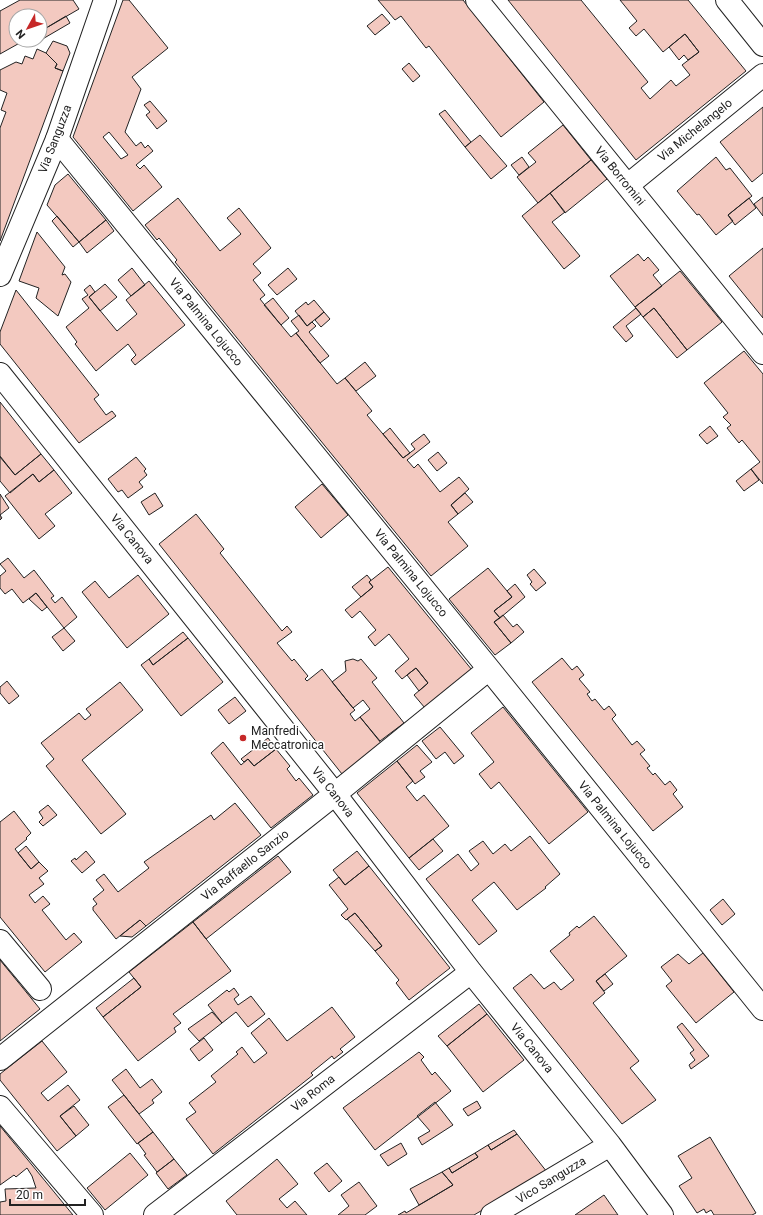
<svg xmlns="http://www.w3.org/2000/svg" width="763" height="1215" viewBox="0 0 763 1215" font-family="Roboto,sans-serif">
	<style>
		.building { fill: #f3c9c0; stroke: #222; fill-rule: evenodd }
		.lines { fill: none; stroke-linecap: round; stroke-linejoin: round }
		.minor-casing { stroke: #222; stroke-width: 24 }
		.tertiary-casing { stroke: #222; stroke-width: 24 }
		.minor { stroke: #fff; stroke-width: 22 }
		.tertiary { stroke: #fff; stroke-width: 22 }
		.poi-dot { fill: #c62828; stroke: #fff; stroke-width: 1.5 }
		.labels { text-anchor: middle; stroke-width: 3; stroke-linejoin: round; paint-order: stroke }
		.street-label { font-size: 12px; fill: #222; stroke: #fff }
		.poi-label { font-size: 12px; fill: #222; stroke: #fff; text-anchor: start }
	</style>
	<rect width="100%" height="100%" fill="#fff"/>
	<!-- building -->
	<path class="building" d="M20,0H73L79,9L41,31L43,33L40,35V16H16V40H25L0,54V11Z
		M123,0H129L168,48L132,77L141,89L125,132L136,146L141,142L145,148L148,145L153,151L136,165L140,169L144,165L162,187L133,211L73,137ZM109,132L128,155L121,159L103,137Z
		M378,0H463L544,102L501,137L429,46L426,48L401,16L395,20Z
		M508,0H581L648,82L641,88L650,99L671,80L676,86L690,75L682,65L699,52L685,34L663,52L644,29L636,36L629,28L637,21L620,0H688L746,71L636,160Z
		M382,14L390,23L375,35L367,26Z
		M66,16L70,23L34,44L32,40H40V35L43,33L41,31Z
		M685,34L699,52L688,60L684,55L679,60L669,47Z
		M53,41L67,46L70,53L63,71L55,68L57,64L46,53Z
		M37,49L46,53L57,64L55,68L63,71L0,241V128L6,112L1,110L7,93L0,90V70L16,62L22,64L25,56L33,59Z
		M409,63L420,76L413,82L402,69Z
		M150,101L167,121L157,129L146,115L150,112L144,105Z
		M763,107V173L752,182L720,142Z
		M445,110L471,142L465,147L439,114Z
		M563,125L591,160L538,203L517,177L536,162L528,153Z
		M480,135L507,166L491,179L465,147Z
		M522,157L529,167L519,175L511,165Z
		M716,157L726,170L730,168L752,196L728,215L733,221L716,235L699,214L697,215L677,191Z
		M591,160L607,179L565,213L550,193Z
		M68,174L106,220L79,242L47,205L55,185Z
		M550,193L565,212L552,222L580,256L564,269L522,216Z
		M763,197V216L754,204Z
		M178,198L220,251L241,234L227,218L239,208L271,248L253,264L261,273L253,280L265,295L260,299L281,325L291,337L296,333L337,384L345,378L372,411L367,415L403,458L415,449L411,444L424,434L430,442L407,460L414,468L418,464L440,492L459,477L469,489L451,505L458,514L448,522L468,546L431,576L175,262L177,260L159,238L157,240L145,225Z
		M749,198L756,208L735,225L728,215Z
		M57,216L79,242L73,247L52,221Z
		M106,220L114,231L87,253L79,242Z
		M37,232L65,267L62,275L65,274L71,282L58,316L36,298L39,288L19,281Z
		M763,248V318L729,276Z
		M638,254L644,261L648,257L659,270L653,275L662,286L635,307L610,276Z
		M132,268L145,285L131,296L118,280Z
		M288,268L297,279L277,295L268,285Z
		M680,271L722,322L687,350L654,308L643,317L635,307Z
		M149,281L185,325L135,365L131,360L136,355L128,344L96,371L75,344L77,342L66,327L89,308L82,299L88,295L84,290L90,285L95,292L89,297L117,331L137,314L126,300Z
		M105,284L117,297L100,311L89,297Z
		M16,290L99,395L94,399L106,415L112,411L116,416L79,443L0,344V332Z
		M273,298L289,318L281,325L264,305Z
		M314,300L324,312L307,326L295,311L306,302L308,305Z
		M636,308L641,314L626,326L633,336L626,342L613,327Z
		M654,308L687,350L677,358L643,317Z
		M324,312L330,319L321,327L315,320Z
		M299,315L307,326L312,322L316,326L309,332L329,356L320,363L296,333L299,331L291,321Z
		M744,351L763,374V484L751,469L760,462L742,440L739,443L727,428L731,425L723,417L728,413L704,383Z
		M365,362L376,376L356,391L345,378Z
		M0,402L41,454L15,475L0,456Z
		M710,426L718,436L707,444L699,435Z
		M390,428L410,453L403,458L383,434Z
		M438,452L447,463L437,471L428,460Z
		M41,454L54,470L39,482L33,474L10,493L0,481V457L15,475Z
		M136,457L146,469L144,471L147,475L139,482L143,487L128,498L122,490L118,492L108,479Z
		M751,469L759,480L744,491L736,481Z
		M54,470L72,493L45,514L55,526L39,539L5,496L33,474L39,482Z
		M322,484L348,515L321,538L295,507Z
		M155,493L163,506L149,515L141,502Z
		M465,493L473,502L458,514L451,505Z
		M0,494L9,508L0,515L2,518L0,520Z
		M196,514L224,549L220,553L282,631L287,626L292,632L277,643L292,661L294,659L308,676L305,679L307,681L322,669L353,708L355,710L350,714L355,721L360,717L381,743L342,774L159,544Z
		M8,558L24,578L34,570L54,596L51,598L55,603L62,597L77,617L64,628L36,593L23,603L12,589L5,594L0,588V576L6,571L0,564Z
		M388,567L472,670L425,708L414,695L428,683L416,668L402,679L395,671L409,659L389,634L375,646L368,637L376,630L360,611L352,618L345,610L373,587L369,582Z
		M488,568L512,597L494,611L500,618L494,622L511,643L495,655L449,599Z
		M534,569L546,583L536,591L530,584L532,582L527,575Z
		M138,575L169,614L127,648L82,592L95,581L109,598Z
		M367,575L371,580L369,582L373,587L361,597L352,587Z
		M515,584L525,597L500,618L494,611L512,597L507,591Z
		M36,593L47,607L42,611L29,599Z
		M503,615L513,627L517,624L524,632L511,643L494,622Z
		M64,628L75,641L63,651L52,637Z
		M183,632L188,638L153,665L149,659Z
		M188,638L223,682L181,716L141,665L149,659L153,665Z
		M562,658L572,670L577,666L584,675L579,679L590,692L587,694L592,701L595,699L604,710L609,706L616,715L612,719L632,745L637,741L645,750L640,754L650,766L647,768L653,775L655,773L665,785L670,781L677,790L673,794L683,807L653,831L532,682Z
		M353,659L358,661L361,659L377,678L372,682L404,723L380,741L360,717L370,709L363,700L353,708L332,682L346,671L345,661Z
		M416,668L428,683L419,691L407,675Z
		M7,681L19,696L9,704L0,693V687Z
		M120,682L143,710L82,760L126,814L101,834L46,766L54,759L41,743L79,713L85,720L91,715L86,709Z
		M235,697L246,711L229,724L218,710Z
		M503,707L588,812L549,844L499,782L491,789L479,774L494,762L471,733Z
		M440,727L464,756L454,764L445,752L436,759L422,741Z
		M268,738L276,749L254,766L248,759L244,762L241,759Z
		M223,742L241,765L248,759L254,766L276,749L290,766L287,769L296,781L299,778L313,795L271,828L211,753Z
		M417,745L432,762L420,771L425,777L415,784L397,761Z
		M397,761L413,781L406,787L417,801L424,795L449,826L409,858L357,793Z
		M235,803L261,835L146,926L140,920L116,939L93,910V907L97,904L93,899L104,890L96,880L104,874L118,892L149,868L144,862L211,815L214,820Z
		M48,805L57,815L43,826L39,822L43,818L39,812Z
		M14,811L31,833L26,838L27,839L15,849L31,869L39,862L48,871L39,878L44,884L29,895L35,903L43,896L50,904L42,910L66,940L74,933L82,942L45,972L0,917V822Z
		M530,836L560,874L545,887L546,888L517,910L494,882L472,900L497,931L479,945L426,879L458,854L471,871L479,864L469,851L483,841L493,854L505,844L511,851Z
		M433,839L443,851L419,870L409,858Z
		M26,846L39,862L31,869L18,853Z
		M86,851L95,862L82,873L71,861L75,858L76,860Z
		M357,851L369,866L345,885L333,870Z
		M278,856L291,872L206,939L193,922Z
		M369,866L450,968L409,1000L396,983L399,980L375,951L382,946L355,913L346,920L341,915L348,909L329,885L339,877L345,885Z
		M723,899L735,914L722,925L710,910Z
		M355,913L382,946L375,951L347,919Z
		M594,916L627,956L596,981L605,993L593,1003L639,1061L630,1068L656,1100L622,1124L513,988L531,974L544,989L554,982L561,990L574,980L550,951L570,935L569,933L577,926L579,928Z
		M140,920L146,926L132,937L120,936Z
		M193,922L231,971L173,1014L181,1023L174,1028L176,1032L138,1061L103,1017L141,987L129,972Z
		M703,953L734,992L696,1023L666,986L672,981L661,967L678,954L689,964Z
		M0,960L40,1009L0,1041Z
		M605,974L613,984L604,991L596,981Z
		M134,978L141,987L103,1017L96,1008Z
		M234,988L239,995L234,999L238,1005L251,996L265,1014L248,1027L236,1012L222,1023L208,1005L227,990L229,992Z
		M479,1004L487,1014L447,1046L438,1036Z
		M332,1007L355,1037L340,1049L343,1052L334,1059L332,1056L311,1073L313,1075L213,1154L186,1119L196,1112L189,1103L216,1082L211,1076L238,1054L236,1052L242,1047L254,1063L267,1053L251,1033L269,1018L287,1041Z
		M212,1012L222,1023L199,1041L188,1029Z
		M487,1014L524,1060L483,1092L447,1046Z
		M682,1023L709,1056L691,1069L689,1065L695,1060L690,1053L694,1050L677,1027Z
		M204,1038L213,1050L199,1061L190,1049Z
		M42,1041L67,1072L41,1093L48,1101L68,1085L80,1100L60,1116L76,1136L57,1151L0,1080V1074Z
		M419,1052L424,1057L421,1060L432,1075L435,1072L451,1091L375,1150L343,1108Z
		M126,1069L140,1088L152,1079L162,1092L152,1100L154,1103L139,1114L112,1080Z
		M124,1095L153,1132L137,1144L108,1107Z
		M477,1101L481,1108L468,1116L463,1109Z
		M435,1102L453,1125L422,1145L418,1138L430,1131L417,1116Z
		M74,1106L89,1125L76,1136L60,1116Z
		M0,1126L73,1215H0V1202L6,1201L5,1189L36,1188L32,1176L27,1168L16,1177L14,1175L0,1185Z
		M514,1130L517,1134L491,1150L488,1145Z
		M153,1132L174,1159L157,1172L144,1155L146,1154L138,1143Z
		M517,1134L547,1172L474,1215H398L405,1211L406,1213L453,1185L442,1172L449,1168L452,1173L478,1157L475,1153L488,1145L491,1150Z
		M710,1137L756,1213L752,1215H714L711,1210L706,1213L704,1209L697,1213L679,1186L692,1178L678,1156Z
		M401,1143L407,1154L388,1166L380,1155Z
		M130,1153L148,1175L105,1210L87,1188Z
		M475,1153L478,1157L452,1173L449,1168Z
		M174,1159L187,1175L168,1189L156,1173Z
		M277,1159L298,1184L279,1199L287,1208L295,1201L307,1215H237L226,1201Z
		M327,1163L342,1181L329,1192L314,1173Z
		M442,1172L453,1185L419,1205L410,1189Z
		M359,1182L377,1206L365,1215H338L349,1206L341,1195Z
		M604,1195L618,1215H575Z"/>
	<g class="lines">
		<!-- minor casing -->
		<g class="minor-casing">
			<path id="minor" d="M477,0L763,353
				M57,139L489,669L763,1009
				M628,185L763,75
				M0,374L335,794L471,972L610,1145L662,1215
				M0,941L40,989
				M0,1059L335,794L489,669
				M0,1107L92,1215
				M155,1215L471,972
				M492,1215L610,1145"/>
		</g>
		<!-- tertiary casing -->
		<g class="tertiary-casing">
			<path id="tertiary" d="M727,0L763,45
				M0,275L57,139L105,0"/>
		</g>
		<!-- minor -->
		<use href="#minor" class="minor"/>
		<!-- tertiary -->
		<use href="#tertiary" class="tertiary"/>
	</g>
	<!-- markers -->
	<circle class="poi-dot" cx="243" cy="738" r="4"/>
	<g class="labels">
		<!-- street labels -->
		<g class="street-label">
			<text transform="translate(695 130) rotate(-39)" y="4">Via Michelangelo</text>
			<text transform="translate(55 139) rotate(-69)" y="4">Via Sanguzza</text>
			<text transform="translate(620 176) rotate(51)" y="4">Via Borromini</text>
			<text transform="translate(206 322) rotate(51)" y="4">Via Palmina Lojucco</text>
			<text transform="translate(132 539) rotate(51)" y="4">Via Canova</text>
			<text transform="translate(411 573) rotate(51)" y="4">Via Palmina Lojucco</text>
			<text transform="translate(333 792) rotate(52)" y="4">Via Canova</text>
			<text transform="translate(615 825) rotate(51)" y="4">Via Palmina Lojucco</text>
			<text transform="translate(245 865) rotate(-38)" y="4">Via Raffaello Sanzio</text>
			<text transform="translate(532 1048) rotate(51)" y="4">Via Canova</text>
			<text transform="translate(313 1093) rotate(-38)" y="4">Via Roma</text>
			<text transform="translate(551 1180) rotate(-31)" y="4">Vico Sanguzza</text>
		</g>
		<!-- poi labels -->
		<g class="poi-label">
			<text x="251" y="735">Manfredi<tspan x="251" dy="14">Meccatronica</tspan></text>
		</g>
	</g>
	<!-- north arrow -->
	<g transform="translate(28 28) rotate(230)"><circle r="19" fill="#ffffff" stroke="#a7a7a7"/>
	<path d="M0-3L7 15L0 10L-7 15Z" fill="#c62828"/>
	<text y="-6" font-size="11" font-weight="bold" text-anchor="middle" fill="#222222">N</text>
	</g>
	<!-- scale -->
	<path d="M10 1199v6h75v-6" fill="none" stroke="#222222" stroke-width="2"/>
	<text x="16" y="1199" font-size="12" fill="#222222" stroke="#ffffff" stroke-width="3" paint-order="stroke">20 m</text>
</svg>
